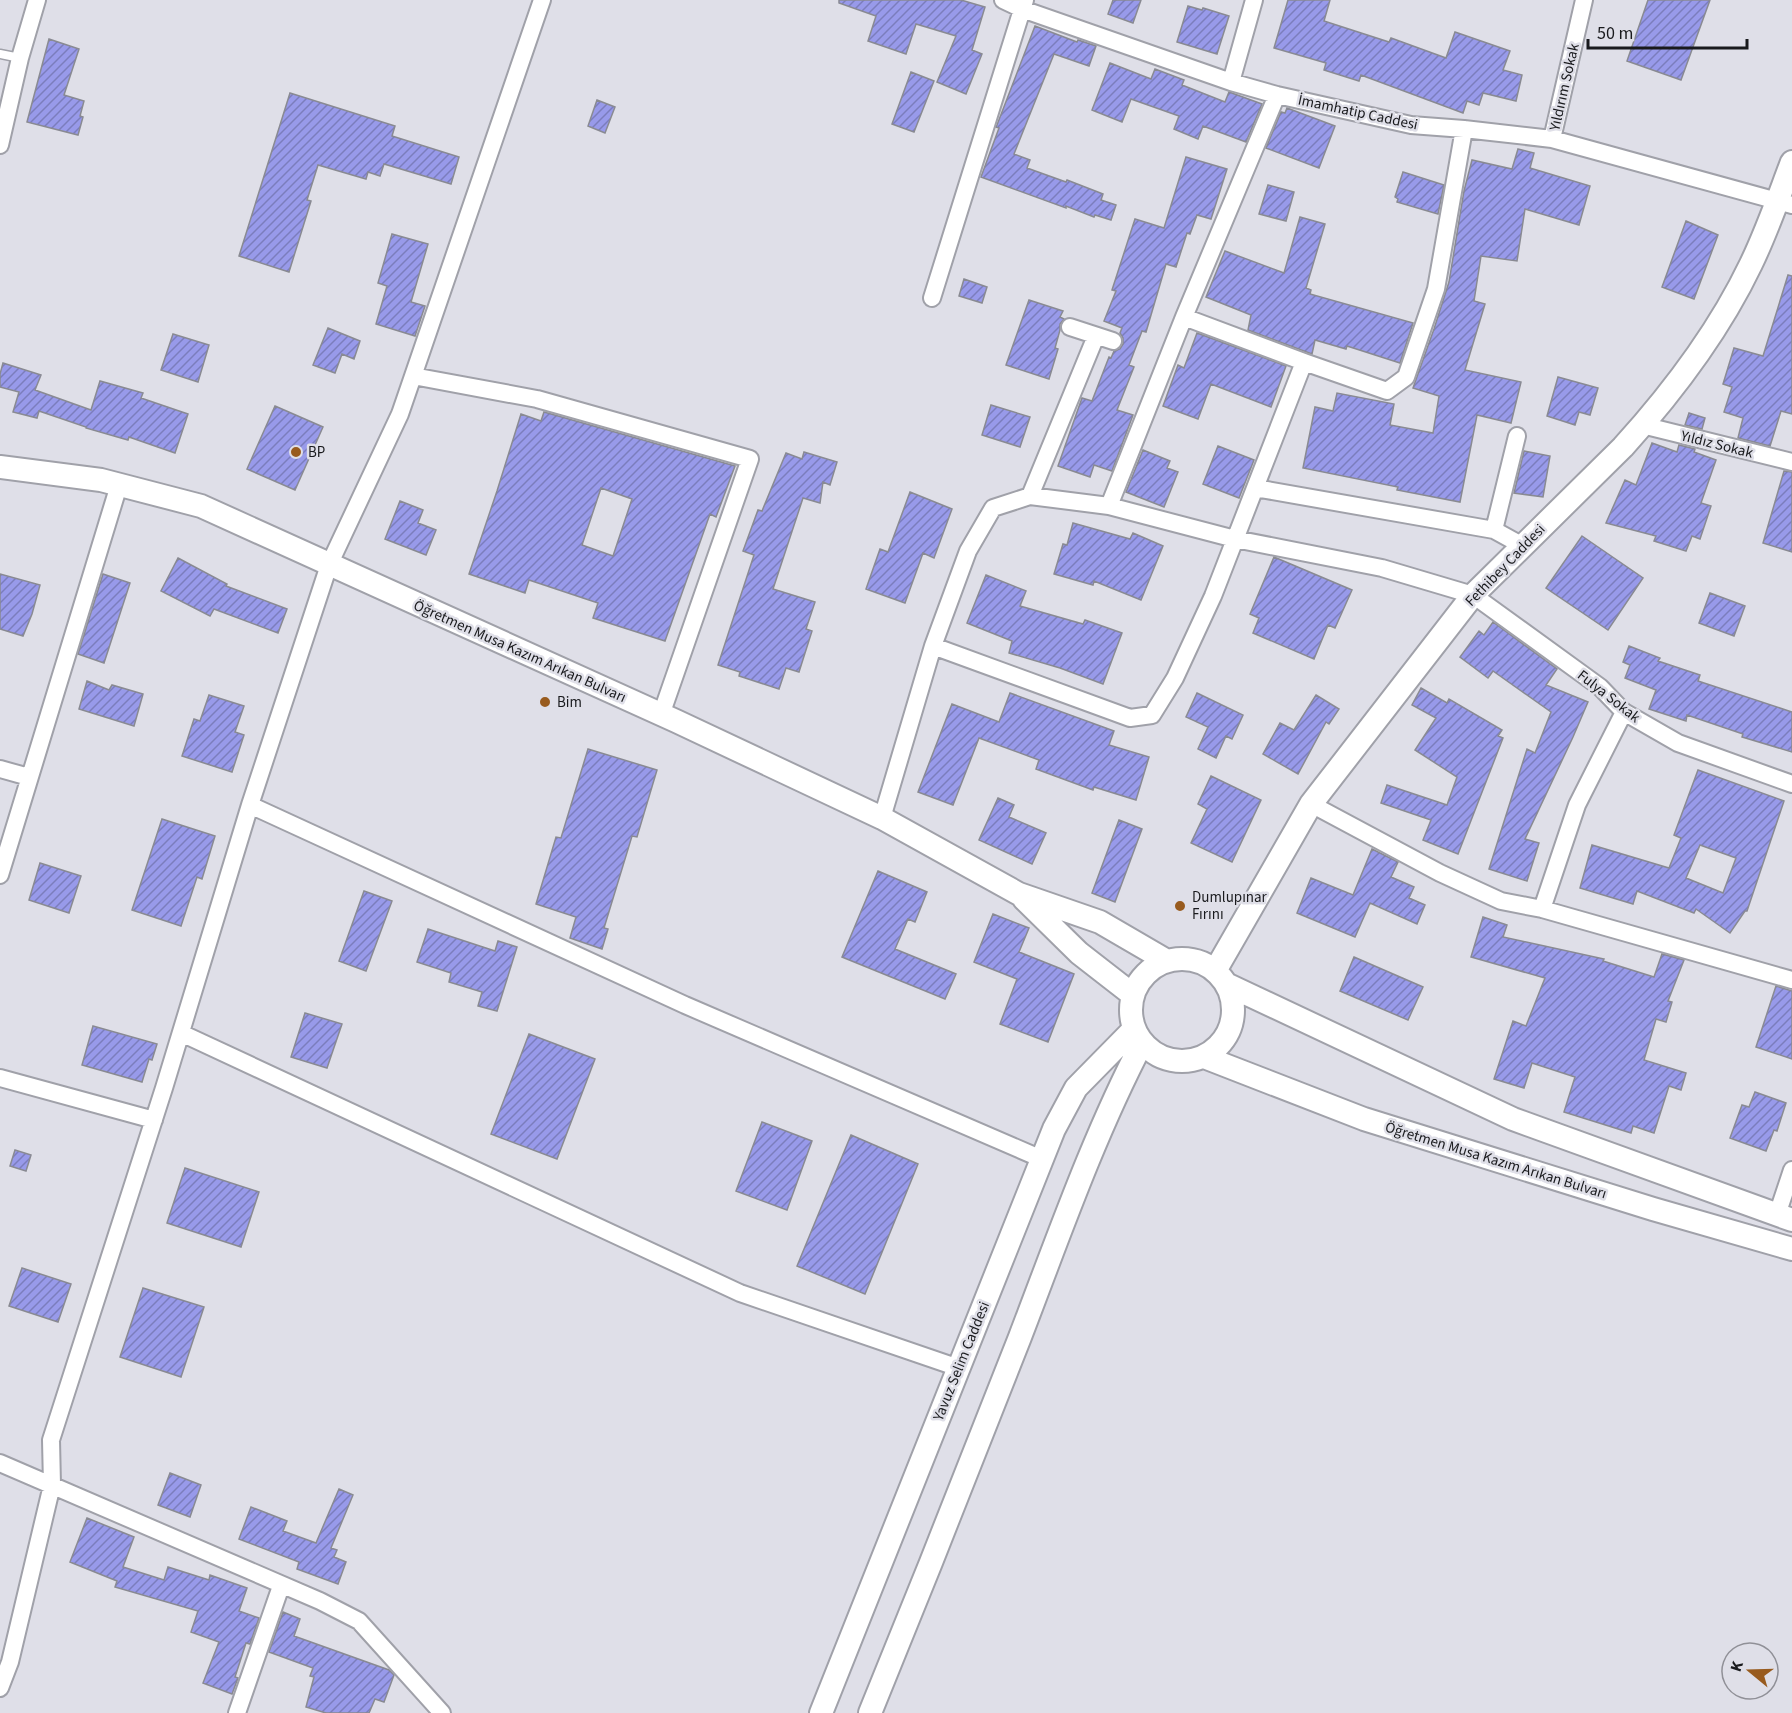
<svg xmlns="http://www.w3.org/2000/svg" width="1792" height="1713" viewBox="0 0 1792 1713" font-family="'Source Sans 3',sans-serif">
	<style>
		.building { fill: url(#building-hatch); stroke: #898a92; stroke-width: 1.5; fill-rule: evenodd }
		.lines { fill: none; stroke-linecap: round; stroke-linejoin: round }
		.lane-casing { stroke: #a0a1a9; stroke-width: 11 }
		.street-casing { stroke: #a0a1a9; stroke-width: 20 }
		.secondary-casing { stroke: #a0a1a9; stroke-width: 26 }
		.lane { stroke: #fff; stroke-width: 8 }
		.street { stroke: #fff; stroke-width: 16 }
		.secondary { stroke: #fff; stroke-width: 22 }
		.poi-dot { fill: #985b1e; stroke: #dfdfe8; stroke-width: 2 }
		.labels { text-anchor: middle; stroke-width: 5; stroke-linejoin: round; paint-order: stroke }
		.street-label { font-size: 15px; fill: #191a1d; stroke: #dfdfe8 }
		.poi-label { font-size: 15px; fill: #191a1d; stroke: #dfdfe8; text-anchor: start }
	</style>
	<defs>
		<pattern id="building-hatch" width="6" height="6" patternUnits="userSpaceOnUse" patternTransform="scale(1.5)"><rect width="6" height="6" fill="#989aea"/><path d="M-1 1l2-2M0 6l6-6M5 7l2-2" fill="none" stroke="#7b7dbd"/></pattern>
	</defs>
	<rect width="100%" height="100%" fill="#dfdfe8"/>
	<!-- building -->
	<path class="building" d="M839,0H961L985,7L972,50L982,54L966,94L937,82L956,36L916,24L906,54L868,41L876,16L839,3Z
		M1113,0H1141L1133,23L1108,14Z
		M1288,0H1330L1324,21L1389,42L1391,38L1446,58L1455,32L1510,51L1503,70L1522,75L1516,101L1483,93L1479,105L1467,101L1463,113L1361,75L1359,81L1324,70L1326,63L1274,48Z
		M1648,0H1710L1681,80L1627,61Z
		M1188,6L1202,10L1203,8L1229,16L1217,54L1177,42Z
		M1035,26L1077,42L1078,40L1096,46L1089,66L1054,54L1014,154L1030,160L1027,168L1066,182L1067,180L1103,194L1101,200L1116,205L1111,220L1095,215L1094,217L1066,206V208L981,177L999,128L996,127L997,125Z
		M49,39L79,49L64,95L84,101L80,116L83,117L78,135L27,122Z
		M1110,63L1151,79L1155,69L1184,80L1182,85L1225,102L1229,92L1262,104L1246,142L1203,126L1198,139L1174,129L1179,116L1131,99L1122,122L1092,110Z
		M911,72L934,81L914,132L892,124Z
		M290,93L395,126L392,136L459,157L451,184L384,164L380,176L368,172L366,179L318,165L307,200L311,201L289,272L239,256Z
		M597,100L615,107L605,133L588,126Z
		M1287,108L1335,126L1319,168L1266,148L1281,112L1285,113Z
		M1518,149L1534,153L1530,168L1590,186L1579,225L1525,209L1517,261L1481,256L1474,301L1485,304L1465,370L1521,382L1511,423L1477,415L1460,502L1397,490L1398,487L1303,468L1315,407L1333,411L1337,393L1394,404L1390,425L1433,433L1439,396L1413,388L1434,329L1449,282L1464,191L1472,160L1512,169Z
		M1186,157L1227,169L1211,219L1197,215L1190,234L1187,233L1176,267L1166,264L1146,332L1142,331L1129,365L1134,367L1117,410L1133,415L1112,471L1094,465L1090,477L1058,466L1082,398L1092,401L1109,357L1111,358L1114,351L1120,349L1123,344V338L1120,333L1122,328L1104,321L1116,291L1112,290L1135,219L1164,228Z
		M1403,172L1444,185L1438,214L1397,202L1398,199L1395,197Z
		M1268,185L1294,192L1286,221L1259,214Z
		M1300,217L1325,224L1306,288L1311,290L1310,294L1413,323L1400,363L1347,346L1346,349L1315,340L1312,354L1248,330L1251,315L1206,297L1225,251L1284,273Z
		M1686,221L1718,235L1694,299L1662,287Z
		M392,234L428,244L411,302L425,306L415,336L376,324L387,286L378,283Z
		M1788,275L1792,276V414L1781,411L1770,446L1738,438L1743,418L1724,412L1732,387L1723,384L1734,348L1763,356Z
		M964,279L987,287L982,303L959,296Z
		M1029,300L1063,311L1060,317L1064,319L1060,324V330L1055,348L1058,349L1049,379L1006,365Z
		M328,328L360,341L354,359L342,354L335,373L313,365Z
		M1197,333L1286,366L1271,407L1211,384L1198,419L1163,406L1178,365L1184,368Z
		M173,334L209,345L198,382L161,370Z
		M3,363L41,375L35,390L91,410L100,381L143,393L141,398L188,414L175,453L129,437L128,440L86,428V427L39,411L37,418L13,412L19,392L0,387V374Z
		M1558,377L1598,388L1590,415L1579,412L1575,425L1547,416Z
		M991,405L1030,417L1020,447L982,435Z
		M275,406L323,427L295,490L247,469Z
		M544,412L735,466L716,517L710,514L665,641L593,618L598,603L529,580L525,593L469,574L497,491L521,414L541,421ZM601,488L632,499L613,556L582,545Z
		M1689,413L1705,418L1702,429L1685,425Z
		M1652,443L1677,452L1679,445L1695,449L1694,452L1716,460L1701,503L1711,506L1700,539L1692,536L1686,551L1654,541L1656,536L1606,523L1625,480L1636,485Z
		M1218,446L1254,460L1239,498L1203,484Z
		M1143,450L1170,461L1167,468L1178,472L1164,507L1126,492Z
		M1524,451L1550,456L1543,497L1514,493Z
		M804,452L837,462L830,485L823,482L820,503L803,498L773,589L815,602L806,629L812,631L799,672L786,668L779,689L739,676L740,672L718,665L754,555L743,551L758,510L762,511L786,453L802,459Z
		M1784,471L1792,472V552L1763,543Z
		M910,492L952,509L934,558L923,553L905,603L866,589L880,549L888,552Z
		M400,501L423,510L418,523L436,530L426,555L385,539Z
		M1073,523L1130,539L1133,533L1163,546L1141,600L1094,581L1093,585L1054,574L1063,544L1067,545Z
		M1582,536L1643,578L1608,630L1546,588Z
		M1274,557L1352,590L1335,628L1328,625L1314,659L1253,633L1259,618L1250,614Z
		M178,558L227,584L226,586L287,609L278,633L214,609L210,616L161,591Z
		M0,574L40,585L32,614L23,636L0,629Z
		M103,574L130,583L104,663L78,654Z
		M986,575L1026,591L1020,606L1083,624L1085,620L1122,633L1103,684L1060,668L1009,653L1012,641L967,623Z
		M1710,593L1745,606L1734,636L1699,623Z
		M1493,622L1557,669L1546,685L1588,702L1573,737L1525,839L1539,843L1527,881L1489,869L1527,749L1535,753L1551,712L1493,671L1488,678L1460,657L1479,631L1484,635Z
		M1629,646L1660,658L1658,661L1700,675L1698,681L1792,712V752L1742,737L1743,734L1687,715L1686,721L1649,709L1656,690L1625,678L1630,665L1623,662Z
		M87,681L109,690L112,685L143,694L134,726L79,709Z
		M1421,688L1447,703L1449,699L1502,730L1498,736L1503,738L1458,854L1423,840L1431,820L1381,803L1387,785L1447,805L1457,777L1415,750L1436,718L1412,705Z
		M1010,693L1114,731L1109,745L1149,757L1136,800L1094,787L1093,790L1036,769L1039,760L979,738L953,805L918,792L952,704L999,722Z
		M1197,693L1243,715L1232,739L1226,736L1216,758L1198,749L1208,727L1186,717Z
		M209,695L244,706L235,732L244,735L232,772L182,756L194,719L200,721Z
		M1316,695L1339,709L1329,724L1326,722L1298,774L1263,754L1280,723L1294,730Z
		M588,749L657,770L637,837L632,836L604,928L608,929L602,949L570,938L576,917L536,904L556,837L561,838Z
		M1698,770L1784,801L1747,911H1745L1730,933L1696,909L1694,913L1637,891L1633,904L1580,888L1592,845L1669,868L1681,838L1674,835ZM1700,845L1736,858L1723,893L1686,878Z
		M1211,776L1261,800L1232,862L1191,843L1207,809L1198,804Z
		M998,798L1014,805L1009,817L1046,833L1032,864L979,840Z
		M162,819L215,836L202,879L197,877L181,926L132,910Z
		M1119,820L1142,829L1115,902L1092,893Z
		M1372,849L1398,862L1391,877L1414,887L1409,898L1425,905L1417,924L1370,903L1355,937L1297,913L1311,878L1353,895Z
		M40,863L81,876L69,913L29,900Z
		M878,871L927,892L915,922L908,919L895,949L956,974L945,999L842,957Z
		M364,891L392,901L366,971L339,961Z
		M993,914L1029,928L1019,952L1074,974L1048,1042L1000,1024L1017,979L974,962Z
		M1483,917L1507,925L1503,937L1604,959L1603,961L1654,977L1662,954L1684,960L1668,1001L1672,1002L1666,1022L1656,1019L1644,1060L1686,1073L1681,1090L1669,1086L1654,1133L1633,1126L1631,1133L1564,1112L1575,1077L1532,1063L1524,1088L1494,1079L1513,1021L1526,1026L1545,978L1471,957Z
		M428,929L495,951L498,941L517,947L497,1011L478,1006L482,992L449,982L451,973L417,962Z
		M1354,957L1423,987L1408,1020L1340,991Z
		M1776,986L1792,991V1059L1756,1047Z
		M305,1013L342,1024L327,1068L291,1057Z
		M93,1026L157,1044L152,1060L149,1059L142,1082L82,1065Z
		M529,1034L595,1059L557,1159L491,1134Z
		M1755,1092L1786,1103L1777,1131L1774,1130L1766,1151L1730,1138L1742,1105L1749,1107Z
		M762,1122L812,1141L787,1210L736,1191Z
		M851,1135L918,1164L865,1294L797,1266Z
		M15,1150L31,1155L26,1171L10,1166Z
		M185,1168L259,1192L241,1247L167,1223Z
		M22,1268L71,1284L58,1322L9,1306Z
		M143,1288L204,1307L181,1377L120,1357Z
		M170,1473L201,1485L190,1517L158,1505Z
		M339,1489L353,1495L331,1548L337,1550L334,1557L346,1562L338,1584L297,1569L299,1562L239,1539L251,1507L287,1521L283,1531L316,1543Z
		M87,1518L134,1537L123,1567L164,1580L168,1567L209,1580L210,1575L247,1588L239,1611L259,1618L250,1644L246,1643L235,1677L238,1678L232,1694L203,1683L219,1642L191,1632L198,1611L115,1587L117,1581L70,1562Z
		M283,1612L300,1619L294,1636L389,1670L394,1675L384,1702L375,1699L369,1713H326L306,1707L314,1677L310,1676L313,1668L269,1652Z"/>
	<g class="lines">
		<!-- lane casing -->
		<g class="lane-casing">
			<path id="lane" d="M0,54L20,58"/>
		</g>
		<!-- street casing -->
		<g class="street-casing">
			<path id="street" d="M1003,0L1022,9L1231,82L1277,95L1411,125L1464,129L1552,139L1792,205
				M1231,82L1254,0
				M1552,139L1584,0
				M0,145L20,58L37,0
				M932,298L1025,0
				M1070,327L1113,341
				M1304,362L1387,391L1406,377L1436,289L1464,129
				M413,376L537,399L750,459L661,715
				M1642,425L1792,462
				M1255,488L1494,530L1523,546
				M1030,496L1096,336
				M1109,506L1184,317L1277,95
				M1494,530L1517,436
				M933,646L1130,718L1152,715L1175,678L1213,596L1304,362L1184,317
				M0,769L29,777
				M1311,804L1440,873L1501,901L1542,909L1792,980
				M250,805L685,1005L1042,1159
				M882,818L933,646L968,551L993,508L1030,496L1109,506L1235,539L1382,568L1473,595L1600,687L1624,712L1678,743L1792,784
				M0,875L119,485
				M1542,909L1577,805L1624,712
				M181,1033L740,1293L959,1368
				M0,1078L154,1120
				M1777,1215L1792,1170
				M0,1463L320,1601L359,1621L442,1713
				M0,1688L10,1662L52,1485L51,1440L164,1088L250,805L329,565L400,414L542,0
				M237,1713L281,1586"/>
		</g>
		<!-- secondary casing -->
		<g class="secondary-casing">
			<path id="secondary" d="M0,467L101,480L201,506L676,721L882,818L1019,894L1100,922L1167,961
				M1024,899L1079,953L1133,995
				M1131 1010a51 51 0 1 1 102 0a51 51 0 1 1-102 0Z
				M1215,971L1311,804L1473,595L1623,447C1671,394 1720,329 1751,264C1767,231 1779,196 1792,162
				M1226,984L1513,1119L1792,1220
				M1204,1057L1364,1119L1653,1209L1792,1249
				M821,1713L1054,1129L1076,1088L1134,1029
				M870,1713C921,1588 971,1463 1020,1337C1058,1238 1093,1137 1142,1043"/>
		</g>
		<!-- lane -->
		<use href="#lane" class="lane"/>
		<!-- street -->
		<use href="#street" class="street"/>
		<!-- secondary -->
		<use href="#secondary" class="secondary"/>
	</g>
	<!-- markers -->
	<g class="poi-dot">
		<circle cx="296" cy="452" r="6"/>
		<circle cx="545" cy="702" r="6"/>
		<circle cx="1180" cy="906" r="6"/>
	</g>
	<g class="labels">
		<!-- street labels -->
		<g class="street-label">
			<text transform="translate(1564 87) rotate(-77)" y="5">Yıldırım Sokak</text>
			<text transform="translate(1358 112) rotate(12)" y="5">İmamhatip Caddesi</text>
			<text transform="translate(1717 444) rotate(14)" y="5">Yıldız Sokak</text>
			<text transform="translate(1505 565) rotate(-46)" y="5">Fethibey Caddesi</text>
			<text transform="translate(520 651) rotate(24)" y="5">Öğretmen Musa Kazım Arıkan Bulvarı</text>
			<text transform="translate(1609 696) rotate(38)" y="5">Fulya Sokak</text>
			<text transform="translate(1496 1160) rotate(17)" y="5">Öğretmen Musa Kazım Arıkan Bulvarı</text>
			<text transform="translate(961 1361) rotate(-68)" y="5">Yavuz Selim Caddesi</text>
		</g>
		<!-- poi labels -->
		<g class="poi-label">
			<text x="308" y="457">BP</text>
			<text x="557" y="707">Bim</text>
			<text x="1192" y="902">Dumlupınar<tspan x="1192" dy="17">Fırını</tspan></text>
		</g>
	</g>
	<!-- north arrow -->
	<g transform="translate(1750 1671) rotate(289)"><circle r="28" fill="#dfdfe8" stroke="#909097" stroke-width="1.5"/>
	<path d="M0-4.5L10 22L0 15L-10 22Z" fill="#985b1e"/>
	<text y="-9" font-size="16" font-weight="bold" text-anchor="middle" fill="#191a1d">K</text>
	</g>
	<!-- scale -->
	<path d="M1588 39v9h159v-9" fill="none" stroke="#191a1d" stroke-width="3"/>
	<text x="1597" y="39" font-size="18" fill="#191a1d" stroke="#dfdfe8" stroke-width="4.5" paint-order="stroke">50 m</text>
</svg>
